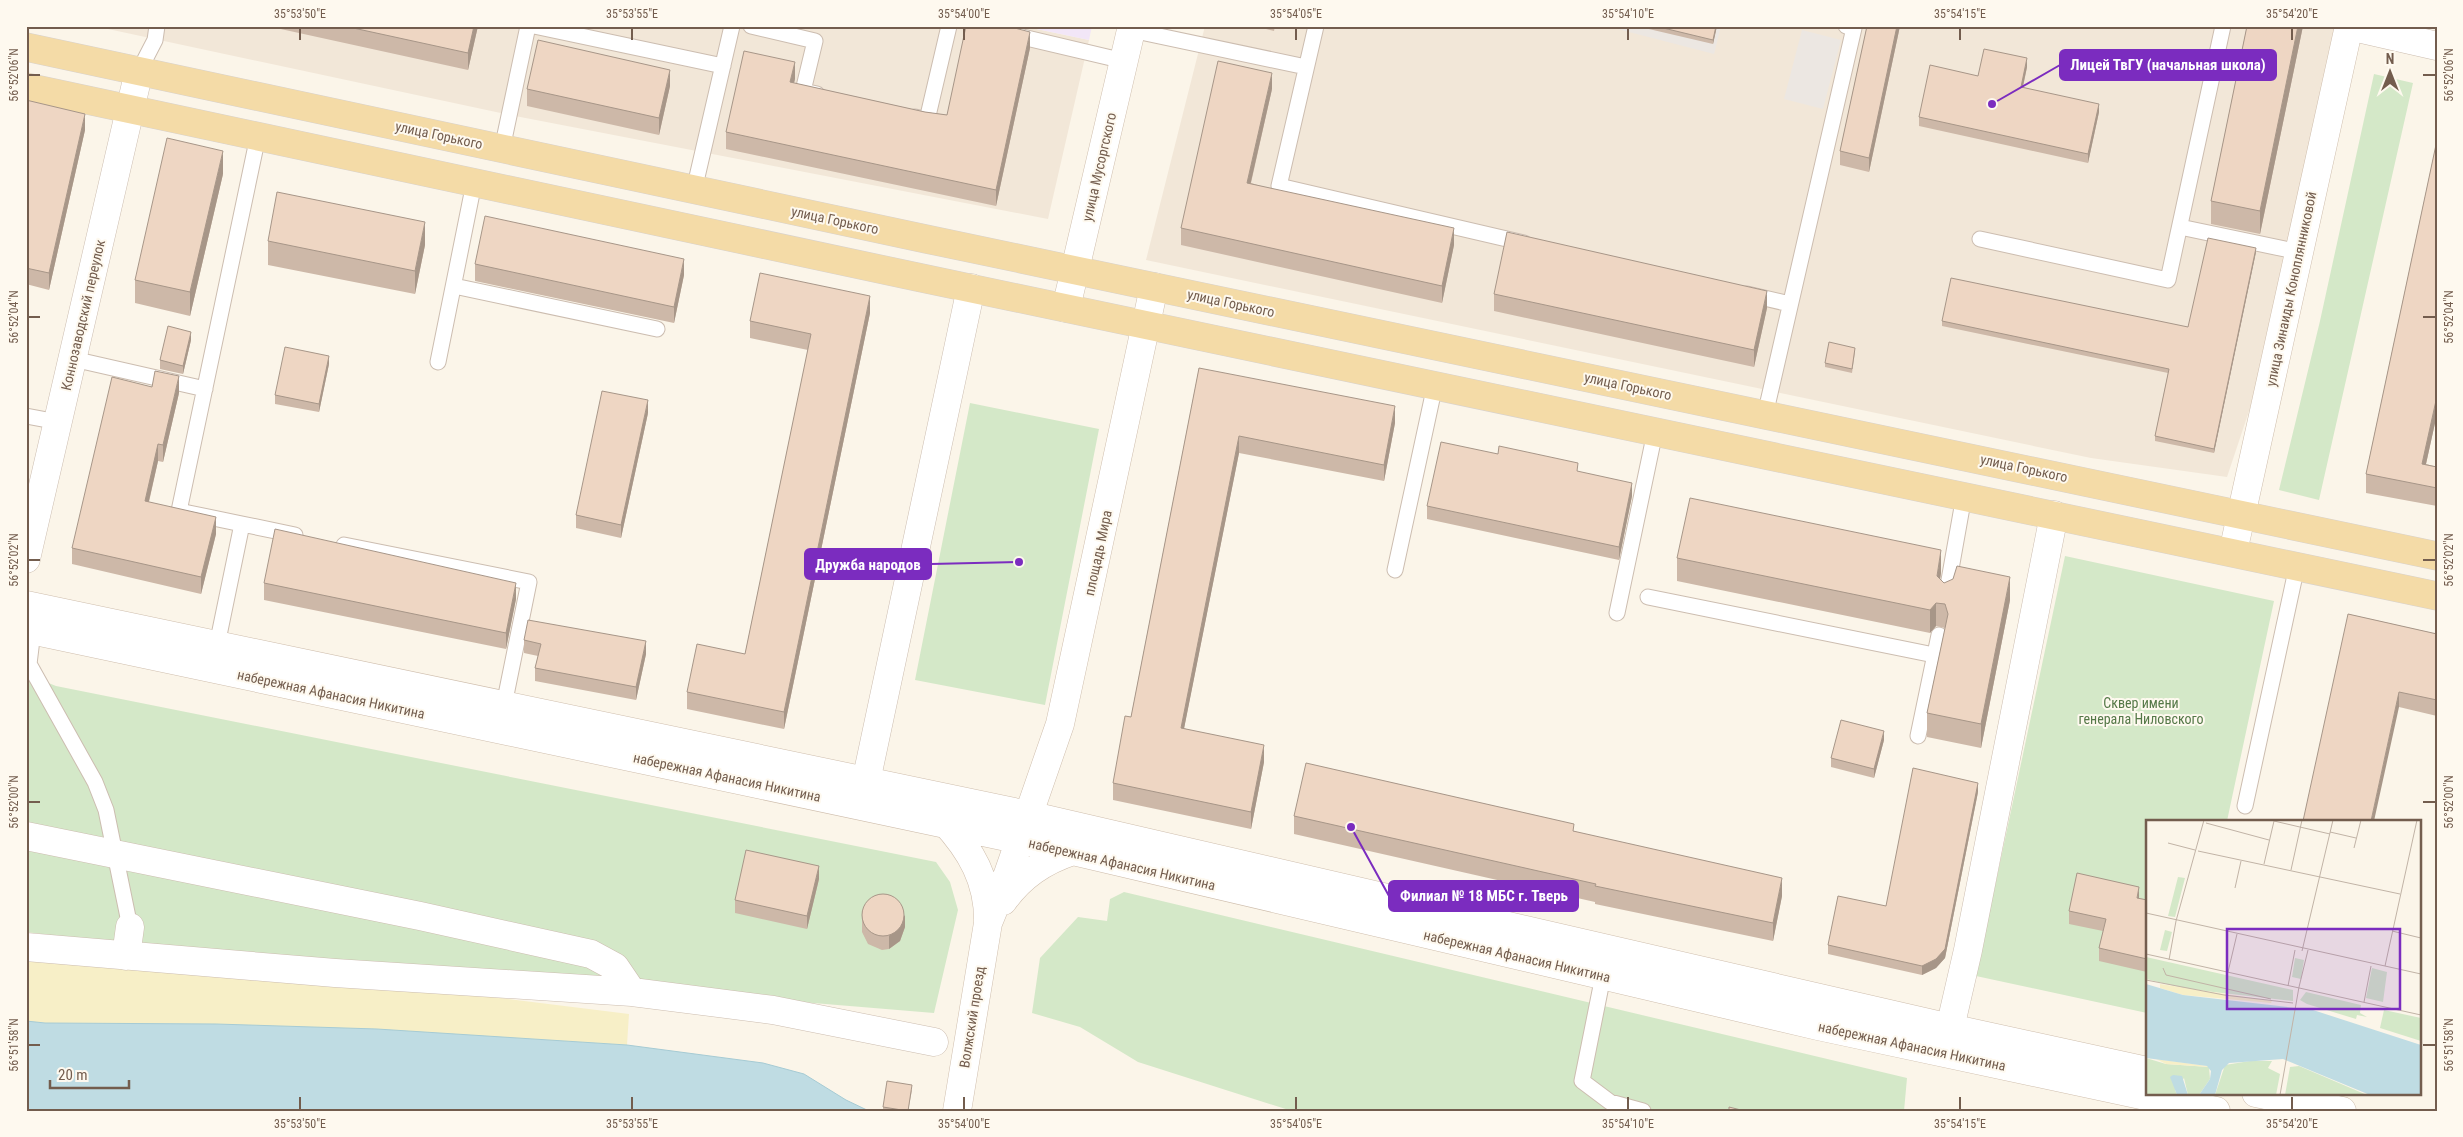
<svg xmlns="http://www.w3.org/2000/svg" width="2463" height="1137" viewBox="0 0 2463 1137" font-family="'Roboto Condensed',sans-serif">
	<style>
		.residential { fill: #f2e7d8 }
		.industrial { fill: #ece7e2 }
		.education { fill: #f2e6f7 }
		.green { fill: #d4e8c8 }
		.sand { fill: #f7efc7 }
		.water { fill: #bfdce3; stroke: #a6cbd4 }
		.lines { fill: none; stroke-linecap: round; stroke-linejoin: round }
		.lane-casing { stroke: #ccbdb0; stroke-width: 17 }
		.street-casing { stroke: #ccbdb0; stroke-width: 29 }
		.secondary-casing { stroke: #cfbead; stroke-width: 29 }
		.primary-casing { stroke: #d8d2cd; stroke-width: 29 }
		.lane { stroke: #fff; stroke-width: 15 }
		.street { stroke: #fff; stroke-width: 28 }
		.secondary { stroke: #fff; stroke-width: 28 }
		.primary { stroke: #f4dba7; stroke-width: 28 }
		.wall { fill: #cdb8a8 }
		.shaded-wall { fill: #a79688 }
		.building { fill: #eed6c3; stroke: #a79688 }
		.ticks { fill: none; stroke: #735d4e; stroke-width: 2 }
		.labels { text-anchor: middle; stroke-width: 4; stroke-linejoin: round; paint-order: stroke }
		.street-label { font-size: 14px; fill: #735d4e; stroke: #fef9ef }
		.park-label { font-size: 14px; fill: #547847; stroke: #fef9ef }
		.inset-road { fill: none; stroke: #c1b3a6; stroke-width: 1 }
		.view { fill: #7b2cbf; fill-opacity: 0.15; stroke: #7b2cbf; stroke-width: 2.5 }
		.inset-edge { fill: none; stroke: #735d4e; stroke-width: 2.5 }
		.leader { fill: none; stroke: #7b2cbf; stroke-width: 2 }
		.callout-dot { fill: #7b2cbf; stroke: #fef9ef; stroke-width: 2 }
		.callout { fill: #7b2cbf; stroke: #7b2cbf; stroke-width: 2 }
		.callout-label { font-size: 15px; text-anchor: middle; font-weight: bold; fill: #fff }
		.neatline { fill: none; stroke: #735d4e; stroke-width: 2 }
		.ticks-label { font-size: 12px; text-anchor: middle; fill: #735d4e }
	</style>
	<rect width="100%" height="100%" fill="#fbf5e9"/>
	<!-- residential -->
	<path class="residential" d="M94,26H1022L1089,40L1048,219L510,115Z
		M1205,26H2344L2294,276L2227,477L2091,458L1146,260Z"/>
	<!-- industrial -->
	<path class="industrial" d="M1606,26H1721L1714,54Z
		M1802,30L1841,40L1823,109L1784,99Z"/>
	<!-- education -->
	<path class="education" d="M1022,26H1092L1089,40Z"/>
	<!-- green -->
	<path class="green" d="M2374,74L2413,83L2319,500L2279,490L2320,321Z
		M970,403L1099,429L1045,705L915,680Z
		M2065,556L2274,601L2227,821H2147V1013L1976,976Z
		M26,674L56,686L936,862L950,882L958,910L934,1013L160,949L26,932Z
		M1124,892L1907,1078L1904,1111H1292L1138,1062L1080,1027L1032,1013L1040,958L1078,917L1107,921L1110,899Z"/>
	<!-- sand -->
	<path class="sand" d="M26,939L629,1014L627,1045L216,1024L45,1023L26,1021Z"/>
	<!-- water -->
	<path class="water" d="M26,1021L45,1023L216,1024L377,1029L627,1045L763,1063L804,1074L846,1100L869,1111H26Z"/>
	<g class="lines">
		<!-- lane casing -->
		<g class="lane-casing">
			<path id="lane" d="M534,26L723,66
				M751,26L815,41L803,91L817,94
				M976,26L1124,61
				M1316,26L1279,186L1524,243
				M1131,30L1306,67
				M139,71L155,40L157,26
				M915,117L927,120L949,26
				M502,149L528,26
				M694,190L732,26
				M2180,227L2299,252
				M1980,239L2168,280L2223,26
				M454,286L657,329
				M1747,294L1790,304
				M73,359L205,389
				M438,362L474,183
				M1765,415L1854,28L1846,26
				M26,416L58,422
				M242,524L295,535
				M344,545L529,582L504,705
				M1395,570L1435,385
				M1648,597L1934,655
				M1946,597L1964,496
				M1617,613L1655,432
				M33,631L29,664L95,782L106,810L130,927
				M217,645L242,524L179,511L258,136
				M1918,736L1939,635
				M2245,806L2297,566
				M1603,976L1582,1081L1610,1102L1643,1111"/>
		</g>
		<!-- street casing -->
		<g class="street-casing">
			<path id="street" d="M2349,26L2437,46
				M26,559L139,71
				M861,805L971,288
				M26,836L420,916L591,954L615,967L632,992
				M26,947L335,973L632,992L773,1010L934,1042
				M126,956L130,927
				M1950,1028L1968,950L2054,515"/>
		</g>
		<!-- secondary casing -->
		<g class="secondary-casing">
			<path id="secondary" d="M1066,308L1132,26
				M2233,552L2349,26
				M26,605L1028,815L1950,1028L2147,1071
				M26,629L1073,851L1818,1026L2216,1111
				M943,820C971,850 989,881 988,923L957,1111
				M1003,901C1021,876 1043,861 1073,851
				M988,923L1008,874L1060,724L1154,287
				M2256,1093L2342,1111"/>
		</g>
		<!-- primary casing -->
		<g class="primary-casing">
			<path id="primary" d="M26,47L926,239L2437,556
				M26,87L917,277L2437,596"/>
		</g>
		<!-- lane -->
		<use href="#lane" class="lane"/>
		<!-- street -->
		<use href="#street" class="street"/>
		<!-- secondary -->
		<use href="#secondary" class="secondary"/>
		<!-- primary -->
		<use href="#primary" class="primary"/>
	</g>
	<!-- wall -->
	<path class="wall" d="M267,26H478L468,70Z
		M1254,26H1275L1274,31Z
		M1636,26H1717L1713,44Z
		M1867,26H1900L1869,172L1840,165V151Z
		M2247,26H2303L2260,234L2211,224V201Z
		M1030,48L996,206L726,149V132L795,79L794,83L925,112L947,115Z
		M2027,67L2023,87L2099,112L2088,163L1919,126V117L1978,76Z
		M670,86L659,135L527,106V89Z
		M1272,89L1251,183L1454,245L1442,303L1181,245V228Z
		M26,100L85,130L49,290L26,284Z
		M2437,140V414L2426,464L2437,467V506L2366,493V474Z
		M223,174L190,316L135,303V280Z
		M268,241L425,245L415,294L268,265Z
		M2256,252L2214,453L2155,441V436L2168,373L1942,326V321L2188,327Z
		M475,264L684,275L674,323L475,281Z
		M1494,294L1767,308L1754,367L1494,311Z
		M870,313L784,729L687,709V692L745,654L808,350L750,338V321Z
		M191,340L183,374L160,369V360Z
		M1855,352L1852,373L1825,367V363Z
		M329,364L319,412L275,404V395Z
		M1199,368L1395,423L1384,481L1239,453L1184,728L1264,762L1251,829L1113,800V783L1131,717Z
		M179,393L163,462L158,461L149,502L216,534L201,594L72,564V548Z
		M648,413L621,538L576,528V515Z
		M1578,472L1632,496L1619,560L1427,519V506Z
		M1677,558L1941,573L1940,579L1944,583L2010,600L1981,748L1927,737V713L1945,628L1936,626L1930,633L1677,581Z
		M264,583L516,599L506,649L264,600Z
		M2348,614L2437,634V716L2399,707Z
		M524,640L646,654L636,700L535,681V668L538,656L524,653Z
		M1884,740L1874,778L1831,767V758Z
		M1978,792L1945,958L1936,968L1922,975L1828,954V945L1886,906Z
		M1294,816L1574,831L1782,896L1773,941L1595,904V902L1294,834Z
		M819,879L807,929L735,913V900Z
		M2139,898L2147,900V972L2099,961V948L2103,931L2069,924V911Z
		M862,911L905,927L900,941L889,949L882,950L868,944L862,932Z
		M912,1090L908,1111H883V1107Z"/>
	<!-- shaded-wall -->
	<path class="shaded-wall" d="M474,26H478L468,70V53Z
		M1716,26H1717L1713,44V40Z
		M1897,26H1900L1869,172V158Z
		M2298,26H2303L2260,234V211Z
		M1030,32V48L996,206V190Z
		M2027,58V67L2021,95V87Z
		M795,62V79L790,98V82Z
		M670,70V86L659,135V118Z
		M1272,73V89L1247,199V183Z
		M2099,104V112L2088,163V154Z
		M85,114V130L49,290V273Z
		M223,151V174L190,316V292Z
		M425,222V245L415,294V271Z
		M1454,228V245L1442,303V286Z
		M2256,248V252L2214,453V449Z
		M684,259V275L674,323V307Z
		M1767,291V308L1754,367V350Z
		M870,296V313L784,729V712Z
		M191,332V340L183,374V366Z
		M329,356V364L319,412V404Z
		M179,376V393L163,462V445Z
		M2437,396V414L2422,482V464Z
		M648,400V413L621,538V525Z
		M1395,406V423L1384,481V465Z
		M1239,436V453L1181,744V728Z
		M158,444V461L145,518V501Z
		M1632,483V496L1619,560V547Z
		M216,517V534L201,594V577Z
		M1941,550V573L1937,600V576Z
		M2010,577V600L1981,748V724Z
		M516,583V599L506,649V633Z
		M1936,603V626L1930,633V610Z
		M646,641V654L636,700V687Z
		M2399,692V707L2374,821H2371Z
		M1884,731V740L1874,778V769Z
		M1264,745V762L1251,829V812Z
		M1978,783V792L1945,958L1936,968L1922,975V966Z
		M819,866V879L807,929V916Z
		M1782,878V896L1773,941V923Z
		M2139,887V900L2137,898Z
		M905,915V927L900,941L889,949V936Z"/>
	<!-- building -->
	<path class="building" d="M344,26H474L468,53Z
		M966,26H1007L1030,32L996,190L726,132L744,51L795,62L790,82L925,112L947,115Z
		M1655,26H1716L1713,40Z
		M1867,26H1897L1869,158L1840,151Z
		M2247,26H2298L2260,211L2211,201Z
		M538,40L670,70L659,118L527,89Z
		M1984,49L2027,58L2021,87L2099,104L2088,154L1919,117L1930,65L1978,76Z
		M1218,61L1272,73L1247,183L1454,228L1442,286L1181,228Z
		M26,100L85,114L49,273L26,268Z
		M167,138L223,151L190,292L135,280Z
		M2437,140V396L2422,464L2437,467V488L2366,474Z
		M277,192L425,222L415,271L268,241Z
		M485,216L684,259L674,307L475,264Z
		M1507,232L1767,291L1754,350L1494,294Z
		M2208,238L2256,248L2214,449L2155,436L2169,369L1942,321L1951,278L2188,327Z
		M760,273L870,296L784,712L687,692L697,644L745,654L811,334L750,321Z
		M168,326L191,332L183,366L160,360Z
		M1829,342L1855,348L1852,369L1825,363Z
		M285,347L329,356L319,404L275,395Z
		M1199,368L1395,406L1384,465L1239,436L1181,728L1264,745L1251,812L1113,783L1125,716L1131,717Z
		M155,371L179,376L163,445L158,444L145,501L216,517L201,577L72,548L112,377L152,387Z
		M602,391L648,400L621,525L576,515Z
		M1441,442L1498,454L1499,446L1578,463L1577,471L1632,483L1619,547L1427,506Z
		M1690,498L1941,550L1937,576L1944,583L1953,579L1957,566L2010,577L1981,724L1927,713L1948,614L1945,604L1936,603L1930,610L1677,558Z
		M275,529L516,583L506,633L264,583Z
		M2348,614L2437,634V700L2399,692L2371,821H2303Z
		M528,620L646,641L636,687L535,668L541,644L524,640Z
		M1841,720L1884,731L1874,769L1831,758Z
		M1306,763L1574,824L1573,831L1782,878L1773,923L1595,886L1596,884L1294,816Z
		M1913,768L1978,783L1945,949L1936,959L1922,966L1828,945L1838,896L1886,906Z
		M746,850L819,866L807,916L735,900Z
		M2077,873L2139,887L2137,898L2147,900V959L2099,948L2106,919L2069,911Z
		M862 915a21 21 0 1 1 42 0a21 21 0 1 1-42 0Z
		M887,1081L912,1085L908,1111L883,1107Z
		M1729,1107L1745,1111H1729Z"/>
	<!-- ticks -->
	<path class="ticks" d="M300,28V40M632,28V40M964,28V40M1296,28V40M1628,28V40M1960,28V40M2292,28V40M28,75H40M2423,75H2436M28,317H40M2423,317H2436M28,560H40M2423,560H2436M28,802H40M2423,802H2436M28,1045H40M2423,1045H2436M300,1097V1110M632,1097V1110M964,1097V1110M1296,1097V1110M1628,1097V1110M1960,1097V1110M2292,1097V1110"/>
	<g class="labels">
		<!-- street labels -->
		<g class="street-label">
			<text transform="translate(439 135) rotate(12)" y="5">улица Горького</text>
			<text transform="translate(1099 167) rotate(-77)" y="5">улица Мусоргского</text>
			<text transform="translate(835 220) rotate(12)" y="5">улица Горького</text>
			<text transform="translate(2291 289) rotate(-78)" y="5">улица Зинаиды Коноплянниковой</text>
			<text transform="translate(1231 303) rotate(12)" y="5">улица Горького</text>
			<text transform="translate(83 315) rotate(-77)" y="5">Коннозаводский переулок</text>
			<text transform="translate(1628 386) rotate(12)" y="5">улица Горького</text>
			<text transform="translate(2024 468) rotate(12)" y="5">улица Горького</text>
			<text transform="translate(1098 553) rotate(-78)" y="5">площадь Мира</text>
			<text transform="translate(331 694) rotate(12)" y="5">набережная Афанасия Никитина</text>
			<text transform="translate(727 777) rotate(12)" y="5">набережная Афанасия Никитина</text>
			<text transform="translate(1122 864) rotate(13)" y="5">набережная Афанасия Никитина</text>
			<text transform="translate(1517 956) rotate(13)" y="5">набережная Афанасия Никитина</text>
			<text transform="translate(972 1017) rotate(-81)" y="5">Волжский проезд</text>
			<text transform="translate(1912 1046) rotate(12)" y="5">набережная Афанасия Никитина</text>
		</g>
		<!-- park labels -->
		<g class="park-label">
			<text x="2141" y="708">Сквер имени<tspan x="2141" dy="16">генерала Ниловского</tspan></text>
		</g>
	</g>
	<!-- overview -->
	<g transform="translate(2146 820)">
		<rect width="275" height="275" fill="#fbf5e9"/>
		<path d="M32,57L39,58L29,97L22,96ZM19,110L26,112L21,131L14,130ZM0,137L147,170V181L41,169L0,159ZM149,138L158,140L155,159L146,157ZM226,148L241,152L237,182L220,178ZM160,172L215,185L214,193L221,197L211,195L210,199L161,184L154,180ZM238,190L275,198V221L234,208ZM0,238L20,244L63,247L64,259L53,275H42L38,258L29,270L31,275H0ZM104,241H126L122,248L134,254L130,275H69L79,245ZM153,246L221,275H139L144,247Z" fill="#d4e8c8"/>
		<path d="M14,164L126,181L125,183L37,175L14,168ZM10,239L61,246L63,247L20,244Z" fill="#f7efc7"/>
		<path d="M0,164L37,175L167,190L275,225V275H224L137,239L83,243L76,250L69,275H53L64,259L65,251L61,246L0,238ZM27,255L36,256L42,275H31L24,257Z" fill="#bfdce3"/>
		<path class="inset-road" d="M128,1L184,14M60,3L123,20M184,12L210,18M22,23L49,30M208,28L215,0M52,31L254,74M118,44L128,1M145,50L156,0M89,68L95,41M0,93L275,154M246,111L275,118M156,131L187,0M0,134L275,195M23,140L30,101L58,0M239,146L271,0M17,148L20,155L125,179M82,152L91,114M0,160L78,175L147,183M142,166L149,130M153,167L162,130M218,182L225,146M134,275L153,167"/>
		<path class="view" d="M81,109H254V189H81Z"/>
		<rect width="275" height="275" class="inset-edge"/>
	</g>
	<!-- callouts -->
	<path class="leader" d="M1992 104L2060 65M1019 562L931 564M1351 827L1389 896"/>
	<g class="callout-dot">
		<circle cx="1992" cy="104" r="5"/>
		<circle cx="1019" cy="562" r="5"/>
		<circle cx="1351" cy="827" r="5"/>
	</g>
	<g class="callout">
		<rect x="2060" y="50" width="216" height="30" rx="5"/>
		<rect x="805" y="549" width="126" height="30" rx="5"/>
		<rect x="1389" y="881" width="189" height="30" rx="5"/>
	</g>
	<g class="callout-label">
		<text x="2168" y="70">Лицей ТвГУ (начальная школа)</text>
		<text x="868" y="570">Дружба народов</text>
		<text x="1484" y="901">Филиал № 18 МБС г. Тверь</text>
	</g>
	<!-- border -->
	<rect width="2463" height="1137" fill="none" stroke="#fef9ef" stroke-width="55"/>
	<!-- north arrow -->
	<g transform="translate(2390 72)" stroke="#fef9ef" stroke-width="4" paint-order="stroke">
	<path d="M0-4L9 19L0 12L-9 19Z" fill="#735d4e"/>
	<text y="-8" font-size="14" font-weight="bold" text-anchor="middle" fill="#735d4e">N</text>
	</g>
	<!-- scale -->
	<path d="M50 1080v8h79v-8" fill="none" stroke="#735d4e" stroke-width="2.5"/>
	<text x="58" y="1080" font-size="15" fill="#735d4e" stroke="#fef9ef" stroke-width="4" paint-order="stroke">20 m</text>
	<rect x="28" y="28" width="2408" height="1082" class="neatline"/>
	<g class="ticks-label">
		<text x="300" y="18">35°53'50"E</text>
		<text x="632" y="18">35°53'55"E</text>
		<text x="964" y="18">35°54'00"E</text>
		<text x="1296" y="18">35°54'05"E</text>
		<text x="1628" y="18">35°54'10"E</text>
		<text x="1960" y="18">35°54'15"E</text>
		<text x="2292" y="18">35°54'20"E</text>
		<text transform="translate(14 75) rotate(-90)" y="4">56°52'06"N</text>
		<text transform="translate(2449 75) rotate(-90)" y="4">56°52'06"N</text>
		<text transform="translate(14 317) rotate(-90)" y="4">56°52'04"N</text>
		<text transform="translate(2449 317) rotate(-90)" y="4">56°52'04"N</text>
		<text transform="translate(14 560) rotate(-90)" y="4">56°52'02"N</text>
		<text transform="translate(2449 560) rotate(-90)" y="4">56°52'02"N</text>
		<text transform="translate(14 802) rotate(-90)" y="4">56°52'00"N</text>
		<text transform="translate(2449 802) rotate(-90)" y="4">56°52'00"N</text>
		<text transform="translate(14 1045) rotate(-90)" y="4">56°51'58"N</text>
		<text transform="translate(2449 1045) rotate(-90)" y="4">56°51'58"N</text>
		<text x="300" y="1128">35°53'50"E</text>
		<text x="632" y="1128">35°53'55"E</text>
		<text x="964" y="1128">35°54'00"E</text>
		<text x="1296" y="1128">35°54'05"E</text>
		<text x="1628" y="1128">35°54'10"E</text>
		<text x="1960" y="1128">35°54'15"E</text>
		<text x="2292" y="1128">35°54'20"E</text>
	</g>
</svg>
